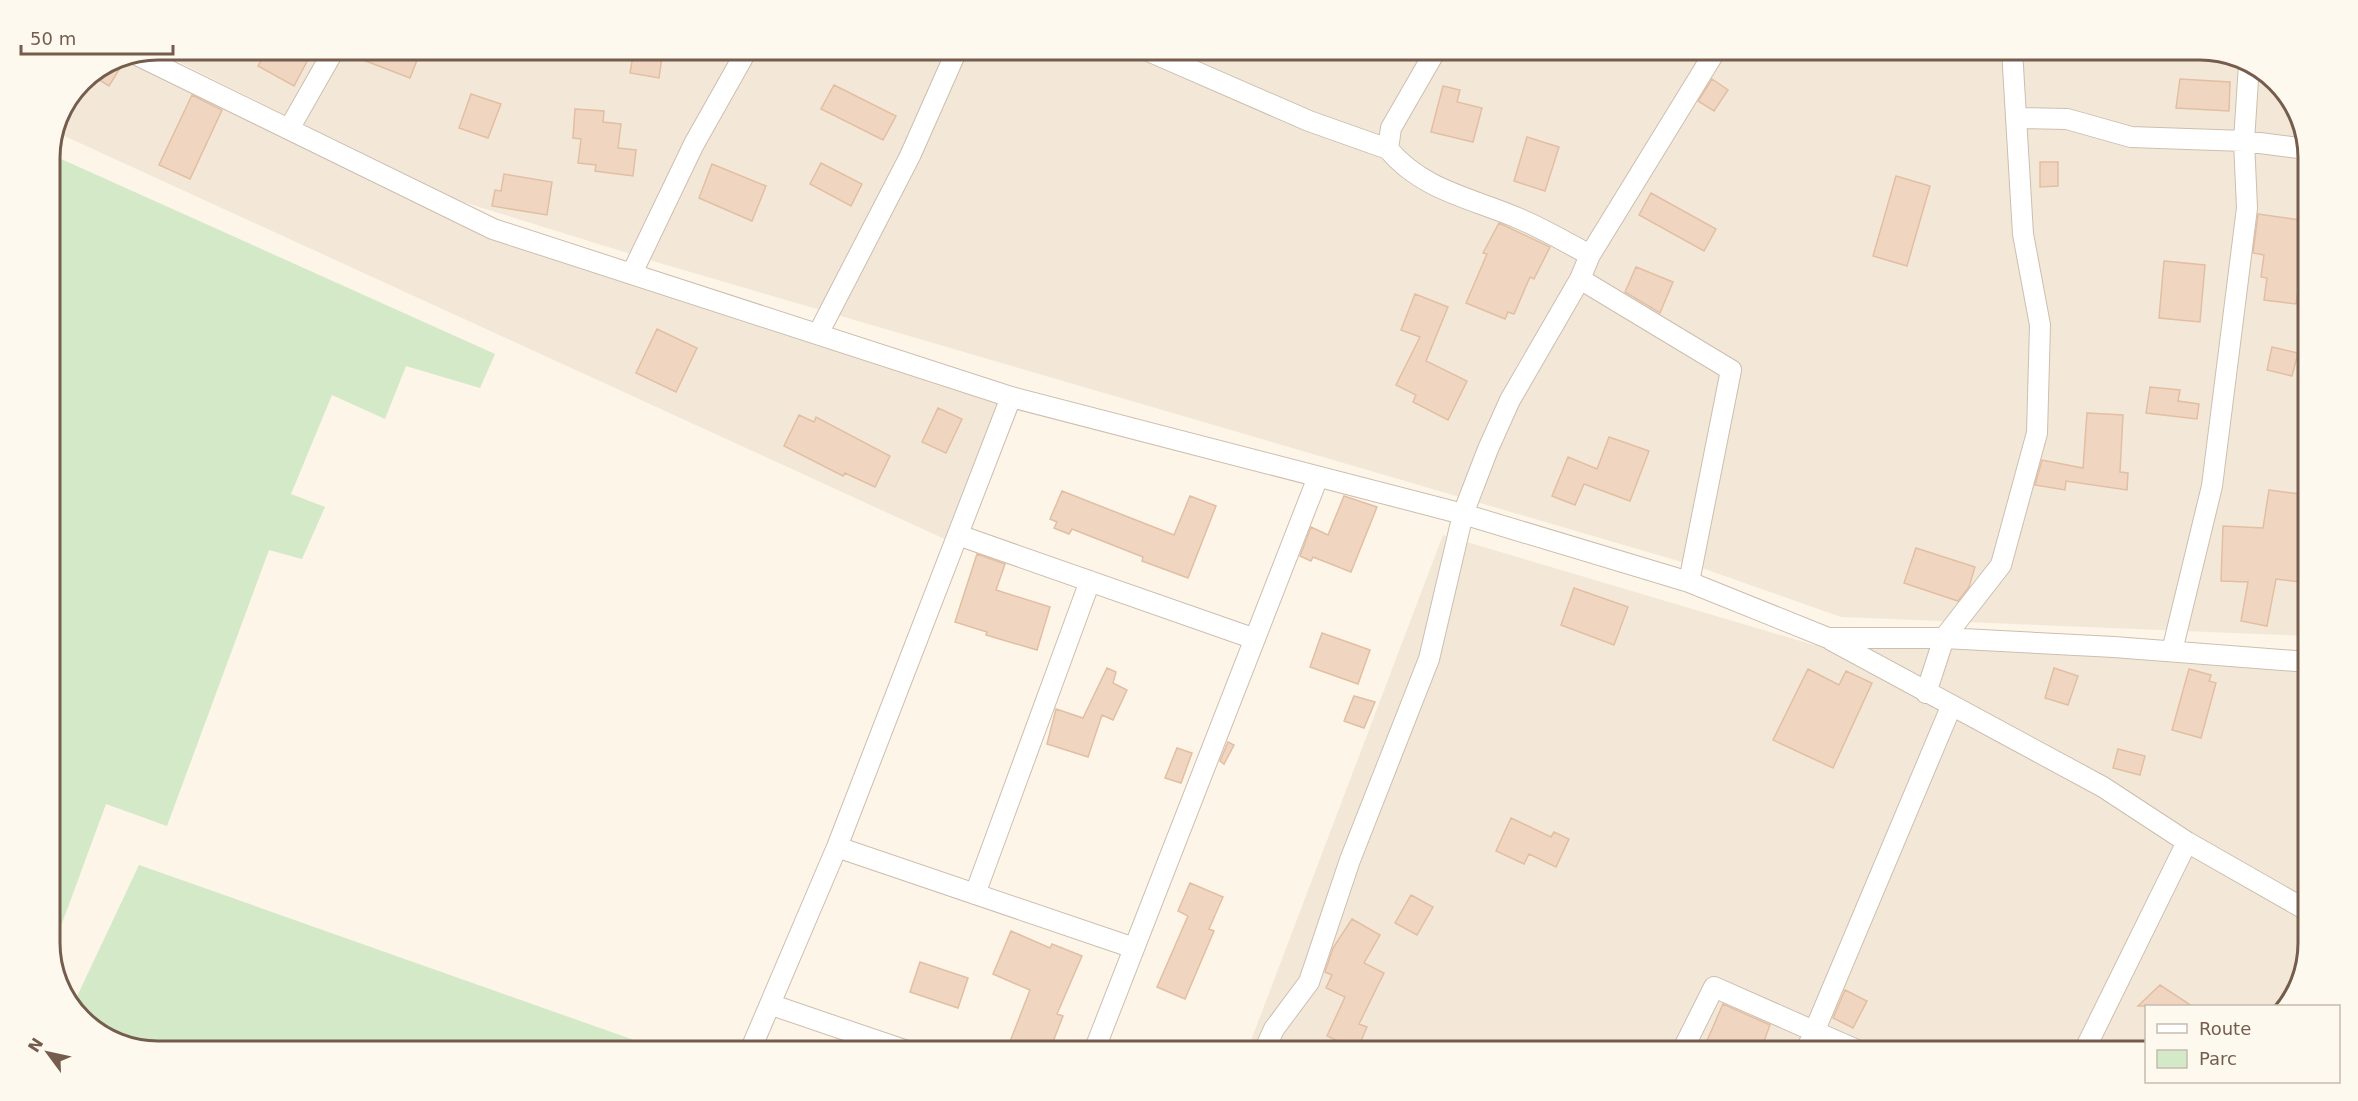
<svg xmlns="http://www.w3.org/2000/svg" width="2358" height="1101" viewBox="0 0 2358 1101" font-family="'DejaVu Sans',sans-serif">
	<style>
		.residential { fill: #f3e8d7 }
		.green { fill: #d3e9c7 }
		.building { fill: #f0d6c1; stroke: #e2bea2; stroke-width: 1.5 }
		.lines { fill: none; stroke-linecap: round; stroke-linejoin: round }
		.street-casing { stroke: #cdbeaf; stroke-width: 22 }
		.street { stroke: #fff; stroke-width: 20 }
		.rim { fill: none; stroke: #755d4d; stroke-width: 3 }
	</style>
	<rect width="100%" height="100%" fill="#fcf5e8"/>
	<!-- residential -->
	<path class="residential" d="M155,50H2200L2242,58L2290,97L2308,151V636L1841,617L1699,567L663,264L450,198Z
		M135,54L511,243L1004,395L949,541L58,133L82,81L117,58Z
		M1443,535L1814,645L1972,644L2308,669V943L2300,985L2282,1006H2146V1051H1247Z"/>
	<!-- green -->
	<path class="green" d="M50,154L495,354L480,388L406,366L385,419L332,395L291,494L325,507L302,559L269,550L167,826L106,804L51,953Z
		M139,865L665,1051H158L116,1043L72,1007Z"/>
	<!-- building -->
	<path class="building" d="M267,50H313L294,86L258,66Z
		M346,50H421L410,78L345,53Z
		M634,50H663L659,78L630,73Z
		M123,56L125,60L109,86L91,75L117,58Z
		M1712,79L1728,90L1714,111L1698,101Z
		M2180,79L2230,82L2229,111L2176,108Z
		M834,85L896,116L883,140L821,109Z
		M1443,86L1460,90L1457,102L1482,108L1473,142L1431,132Z
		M471,94L501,104L488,138L459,128Z
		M192,95L222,110L190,179L159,165Z
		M575,109L604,111L603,122L621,124L618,148L636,150L633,176L595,171L596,165L578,163L581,139L573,138Z
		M1527,137L1559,147L1545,191L1514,181Z
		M2040,162H2058V186L2040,187Z
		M821,163L862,184L851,206L810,184Z
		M712,164L766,186L752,221L699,198Z
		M504,174L552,182L547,215L492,206L495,190L501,191Z
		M1896,176L1930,186L1907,266L1873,256Z
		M1651,193L1716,229L1704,251L1639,215Z
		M2258,214L2308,221L2296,304L2264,300L2267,278L2261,277L2264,255L2253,253Z
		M1499,223L1550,247L1534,279L1530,277L1514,314L1508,312L1505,319L1466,303L1487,254L1483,253Z
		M2164,261L2205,265L2200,322L2159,318Z
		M1636,267L1673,282L1660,313L1625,292Z
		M1415,294L1448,307L1426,361L1467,381L1448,420L1413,402L1416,395L1396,385L1420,337L1401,330Z
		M657,329L697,348L676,392L636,373Z
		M2272,347L2298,353L2292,376L2267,370Z
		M2150,387L2180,390L2178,401L2199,404L2197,419L2146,413Z
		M938,408L962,419L946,453L922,442Z
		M2087,413L2123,415L2120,472L2128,473L2127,490L2066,481L2065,490L2035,485L2042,460L2083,468Z
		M799,415L814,422L816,417L890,456L875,487L845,473L843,476L784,446Z
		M1609,437L1649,451L1630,501L1584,484L1575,505L1552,496L1568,457L1597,469Z
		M2269,490L2308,495V583L2276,579L2267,626L2241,621L2248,582L2221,581L2223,526L2263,528Z
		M1062,491L1174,535L1190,496L1216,506L1188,578L1142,561L1143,557L1072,529L1069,534L1054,528L1057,522L1050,519Z
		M1344,496L1377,507L1351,572L1313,557L1311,561L1300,556L1311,527L1328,535Z
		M1916,548L1975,567L1969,587L1958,601L1904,583Z
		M977,554L1005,564L996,590L1050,607L1037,650L986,635L987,632L955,622Z
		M1574,588L1628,607L1614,645L1561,625Z
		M1322,633L1370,650L1358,684L1310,667Z
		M1107,668L1116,672L1113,683L1127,690L1113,720L1102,715L1088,757L1047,744L1056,709L1083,718Z
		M2054,668L2078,676L2068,705L2045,698Z
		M1808,669L1839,685L1846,671L1872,683L1833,768L1773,740Z
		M2189,669L2211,675L2209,681L2216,683L2201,738L2172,730Z
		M1354,696L1375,702L1364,728L1344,721Z
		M1228,742L1234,745L1224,764L1220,761Z
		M1177,748L1192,753L1181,783L1165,778Z
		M2118,749L2145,756L2140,775L2113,768Z
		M1511,818L1551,837L1554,832L1569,839L1556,867L1529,854L1524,864L1496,851Z
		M1190,883L1223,897L1209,929L1214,931L1185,999L1157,987L1188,916L1178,911Z
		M1411,895L1433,907L1417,935L1395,923Z
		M1352,919L1380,935L1364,963L1384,973L1359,1024L1367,1027L1357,1050L1327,1036L1345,997L1326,988L1332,975L1325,972L1333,948Z
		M1011,931L1050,948L1052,944L1082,956L1057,1014L1063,1016L1049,1052H1006L1030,990L993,974Z
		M920,962L968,978L958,1008L910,992Z
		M2160,985L2192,1006H2138Z
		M1845,990L1867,1001L1853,1028L1833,1018Z
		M1723,1004L1770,1025L1760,1052H1727L1706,1043Z"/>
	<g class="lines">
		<!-- street casing -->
		<g class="street-casing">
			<path id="street" d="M1146,50L1309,121L1388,149
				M1436,50L1391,128L1388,149C1423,191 1472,198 1520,219C1544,229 1567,243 1590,255
				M135,54L493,229L1011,397L1463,514L1689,582L1828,638H1944L2114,647L2308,662
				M2016,118L2067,119L2131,137L2244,141L2307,149
				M289,129L334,50
				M632,273L694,144L747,50
				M1580,279L1731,370L1689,582
				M818,334L910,156L957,50
				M958,535L1255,639
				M1831,640L2103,787L2187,842L2308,911
				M2172,651L2212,486L2247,208L2244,141L2249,64
				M1926,693L1944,638L2001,565L2037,433L2040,325L2023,234L2012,50
				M837,847L1134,948
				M975,894L1090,581
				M772,1005L907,1051
				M750,1051L837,847L1011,397
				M1094,1051L1318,477
				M1264,1051L1274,1029L1309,982L1350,860L1429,659L1463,514L1488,449L1510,400L1580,279L1590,255L1716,50
				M1682,1051L1714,987L1859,1051
				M1806,1051L1951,707
				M2084,1051L2187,842"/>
		</g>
		<!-- street -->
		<use href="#street" class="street"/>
	</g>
	<!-- crop -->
	<path d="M0 0H2358V1101H0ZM158 60H2200A98 98 0 0 1 2298 158V943A98 98 0 0 1 2200 1041H158A98 98 0 0 1 60 943V158A98 98 0 0 1 158 60Z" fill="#fef9ef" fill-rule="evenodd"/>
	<path class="rim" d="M158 60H2200A98 98 0 0 1 2298 158V943A98 98 0 0 1 2200 1041H158A98 98 0 0 1 60 943V158A98 98 0 0 1 158 60Z"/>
	<!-- legend -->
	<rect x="2145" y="1005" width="195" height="78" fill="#fef9ef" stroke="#c7bbae" stroke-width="1.5"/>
	<rect x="2157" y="1024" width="30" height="9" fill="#ffffff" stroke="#c7bbae" stroke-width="1.5"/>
	<text x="2199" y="1035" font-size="18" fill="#755d4d">Route</text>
	<rect x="2157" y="1050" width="30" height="18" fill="#d3e9c7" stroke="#c7bbae" stroke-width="1.5"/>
	<text x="2199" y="1065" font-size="18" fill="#755d4d">Parc</text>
	<!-- north arrow -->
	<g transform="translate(48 1053) rotate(303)" stroke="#fef9ef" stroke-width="4.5" paint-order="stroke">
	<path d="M0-4.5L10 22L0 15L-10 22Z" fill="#755d4d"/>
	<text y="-9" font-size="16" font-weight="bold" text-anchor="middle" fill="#755d4d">N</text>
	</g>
	<!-- scale -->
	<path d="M21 45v9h152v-9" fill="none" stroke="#755d4d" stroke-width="3"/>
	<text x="30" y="45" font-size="18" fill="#755d4d" stroke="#fef9ef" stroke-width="4.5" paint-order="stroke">50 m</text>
</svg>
